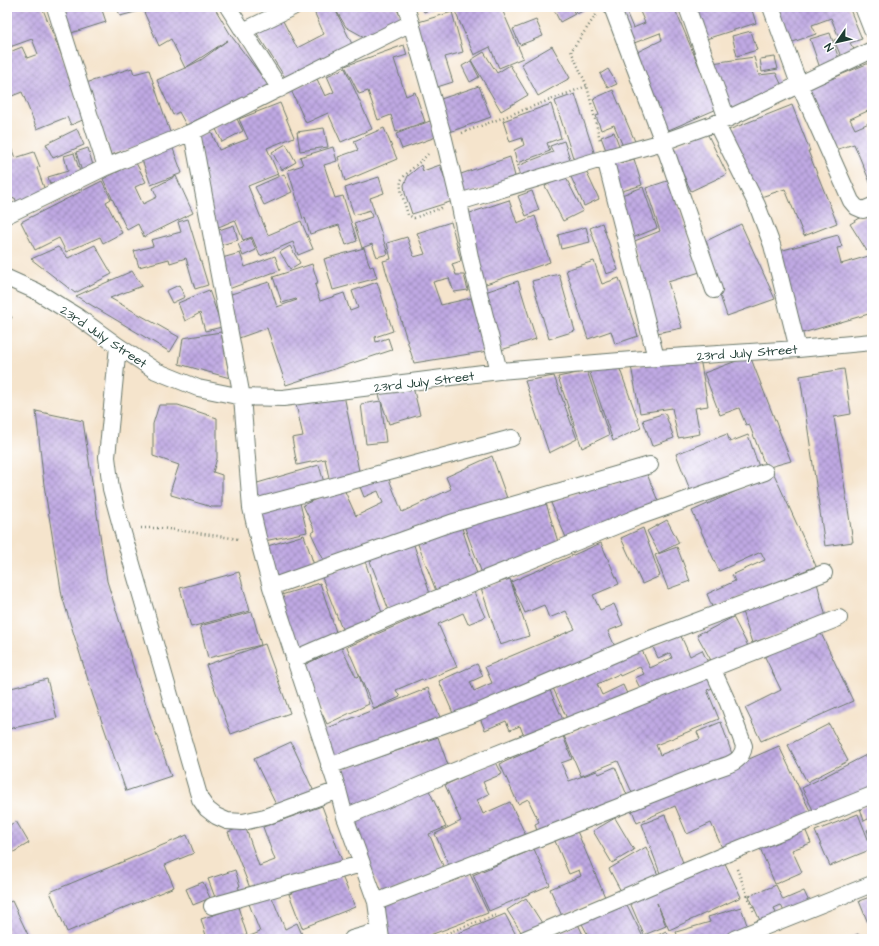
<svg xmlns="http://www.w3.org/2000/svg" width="879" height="946" viewBox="0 0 879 946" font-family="'Architects Daughter',sans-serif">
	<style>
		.building { fill: url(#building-cross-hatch); fill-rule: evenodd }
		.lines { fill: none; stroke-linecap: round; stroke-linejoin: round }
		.street-casing { stroke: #6a7769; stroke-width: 18 }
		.path { stroke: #6a7769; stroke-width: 2.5; stroke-dasharray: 1 3; stroke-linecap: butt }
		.street { stroke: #fff; stroke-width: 16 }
		.labels { text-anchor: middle; stroke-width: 3; stroke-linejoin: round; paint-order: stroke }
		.street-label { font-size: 13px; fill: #1f3d34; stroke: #fff }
	</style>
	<defs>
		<pattern id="building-cross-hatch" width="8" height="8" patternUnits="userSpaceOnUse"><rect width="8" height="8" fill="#bfa9e3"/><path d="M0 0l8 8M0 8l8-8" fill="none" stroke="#9b8bb9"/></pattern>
	</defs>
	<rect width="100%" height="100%" fill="#fff"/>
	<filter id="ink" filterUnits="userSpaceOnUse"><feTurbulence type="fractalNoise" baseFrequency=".025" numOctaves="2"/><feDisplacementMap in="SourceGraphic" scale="8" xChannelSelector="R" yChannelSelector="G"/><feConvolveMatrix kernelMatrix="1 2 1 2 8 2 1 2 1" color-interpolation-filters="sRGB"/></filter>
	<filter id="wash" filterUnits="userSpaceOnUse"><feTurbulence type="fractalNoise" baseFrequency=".012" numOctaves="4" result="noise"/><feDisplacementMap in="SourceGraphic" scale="16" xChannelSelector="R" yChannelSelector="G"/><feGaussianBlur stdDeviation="0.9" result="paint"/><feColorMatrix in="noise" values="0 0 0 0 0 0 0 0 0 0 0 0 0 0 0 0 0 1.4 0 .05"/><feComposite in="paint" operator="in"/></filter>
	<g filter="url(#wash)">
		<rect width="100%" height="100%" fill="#f5e4cc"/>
		<g id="blocks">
			<!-- building -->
			<path class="building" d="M7,7H42L70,76L68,77L85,119L71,125L67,117L37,129L22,92L7,98V53L22,47L27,58L38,54L32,39L7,48V11L9,10Z
				M59,7H101L106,22L68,34Z
				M117,7H214L232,37L269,86L186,125L179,112L173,115L157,80L185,68L171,39L159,46L143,10L120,16ZM228,40L201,60L185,68Z
				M312,7H334L352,44L286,79L256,32L282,19L297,48L324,34Z
				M334,7H396L403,22L366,38L346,27Z
				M422,7H436L424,12Z
				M458,7H501L523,58L499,68L490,47L474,55L454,9Z
				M555,7H571L575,14L560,22L553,8Z
				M573,7H590L577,14Z
				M614,7H624L633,28L645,23L638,7H674L717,109L664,132L633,54L662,40L660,33L629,45Z
				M691,7H751L756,23L703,40Z
				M775,7H849L862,39L850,43L857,54L842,59L834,40L839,38L831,18L812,25L816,34L787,44Z
				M452,12L463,52L445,57L453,82L434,88L415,23Z
				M536,20L543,36L520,45L513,29Z
				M751,31L757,50L737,56L732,36Z
				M830,33L840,62L821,71L810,39Z
				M404,45L407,55L394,59L406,96L415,92L425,122L396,132L391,115L378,120L368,91L359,94L345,66Z
				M552,46L570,78L538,96L521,64Z
				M484,52L497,73L510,65L528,95L501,111L471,60Z
				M754,57L759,75L776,73L783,88L729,114L712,63Z
				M775,57L778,69L762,72L760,59Z
				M471,61L479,77L470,82L462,66Z
				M869,63L872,70V109L850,119L855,129L869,123L872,131V187L854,144L835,150L807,89Z
				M132,68L134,74L149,70L171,135L111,155L106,139L104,140L86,83Z
				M345,68L372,129L341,142L328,113L306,123L291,90L317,79L325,96L334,92L327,76Z
				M608,69L617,84L608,88L600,74Z
				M479,86L491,117L447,133L438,100Z
				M613,90L637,146L625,151L614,125L601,130L596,116L599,115L593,99Z
				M575,94L596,158L575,164L555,101Z
				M280,103L294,137L267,148L278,174L248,186L268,235L301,221L313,249L298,255L293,242L260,256L252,237L243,240L235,220L214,229L197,137L211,131L219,150L248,139L239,119Z
				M551,104L561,138L547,143L550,151L517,163L514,150L524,145L522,138L510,142L503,121Z
				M792,105L810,151H808L837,223L804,236L785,189L758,198L726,131Z
				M236,117L243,131L222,142L215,127Z
				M430,121L436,137L402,149L396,134Z
				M324,128L328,147L300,151L297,132Z
				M384,128L397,159L345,181L338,157L358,150L354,141Z
				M77,129L84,145L53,158L46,144Z
				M706,131L727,174L691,191L683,174L678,177L669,149Z
				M614,132L620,148L607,153L601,137Z
				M7,137L15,158L34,152L40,167L37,168L47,196L18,206L15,198L7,201Z
				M564,141L572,165L521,180L517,166L553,152L550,146Z
				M286,144L296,162L282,170L272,152Z
				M172,146L182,173L151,185L141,157Z
				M333,147L337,161L324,165L335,198L343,196L357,241L346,245L339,225L310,234L305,218L303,219L288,170L303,165L300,157Z
				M88,148L94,169L82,172L76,152Z
				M74,153L81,175L50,184L48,177L68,171L64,156Z
				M619,156L621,163L634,159L642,185L616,193L610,158Z
				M510,157L516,180L463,195L458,175Z
				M136,163L146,182L135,187L143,204L157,197L153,188L176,176L193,213L144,237L138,224L127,230L103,179Z
				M421,165L423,171L440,165L453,201L412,214L405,193L404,185L408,176Z
				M586,171L599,199L584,206L571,177Z
				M284,174L292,192L264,205L255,187Z
				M565,176L583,211L563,221L545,186Z
				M379,177L384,193L370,198L388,254L377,257L372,244L362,248L354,223L372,217L370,210L354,215L345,188Z
				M670,180L700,272L668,282L682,328L657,333L632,242L660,231L646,188Z
				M102,181L111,199L106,202L122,233L103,243L100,237L66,252L59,238L35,250L21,222Z
				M643,187L657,228L630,239L619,196Z
				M532,191L539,210L526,216L518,196Z
				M509,200L517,223L535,216L550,262L483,285L467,214Z
				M870,212L872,214V248L867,251L850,224Z
				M188,219L208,285L195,289L186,258L170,263L169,259L139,267L134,251L153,246L151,240L181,232L178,222Z
				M451,222L461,261L452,264L456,275H464L468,290L454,292L449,278L433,282L441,305L471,298L488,351L414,363L383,261L391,259L387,243L407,237L414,257L425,254L417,233Z
				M602,223L618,270L606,274L590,228Z
				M741,224L775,299L727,316L702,243Z
				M234,225L238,240L218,246L213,232Z
				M586,227L590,242L561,249L558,235Z
				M838,235L842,247L837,248L841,264L872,255V313L799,334L776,252Z
				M251,238L256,250L243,256L238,244Z
				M95,245L112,274L75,293L31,259L58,247L68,258Z
				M290,246L300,263L290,269L280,252Z
				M364,248L370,267L373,266L377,278L333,290L324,259Z
				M240,253L245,267L275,256L280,270L226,290L222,258Z
				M594,261L602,284L619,278L638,336L615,344L611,331L588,339L566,270Z
				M312,264L318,283L315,285L320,301L344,293L350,311L358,308L352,291L377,282L393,331L375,337L376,342L388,338L392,350L286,385L267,328L239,338L225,296L269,282L277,307L297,300L296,299L282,303L273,277Z
				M132,271L142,286L110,298L179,337L170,352L76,296Z
				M559,274L575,331L549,339L532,281Z
				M518,281L536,339L501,350L482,293Z
				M179,285L185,297L172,303L166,291Z
				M209,290L222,327L205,331L200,313L185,321L178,303Z
				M7,314L12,317L7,326Z
				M221,332L230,378L179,364L183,338Z
				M750,356L791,461L766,468L749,424L746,425L739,408L720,415L704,373Z
				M700,358L708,406L695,408L700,434L678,438L672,408L640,413L631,366Z
				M618,364L641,428L613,441L589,370Z
				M844,369L851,414L834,417L853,542L825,546L800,376Z
				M587,371L609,435L582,448L558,377Z
				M554,376L577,439L549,453L525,381Z
				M413,387L420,415L389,424L381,401L386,442L366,444L361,404L381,401L377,388Z
				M344,395L360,476L330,483L325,459L297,465L292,438L303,436L295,400Z
				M159,405H178L217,418V458L213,472L222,475V507H212L171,495V489L179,465L153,456V424Z
				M36,411L83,421L107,581L138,681L171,776L126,791L93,696L62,596L44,485Z
				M665,413L674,438L652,446L643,420Z
				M727,434L730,442L748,435L760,470L692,495L676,454Z
				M492,456L508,501L326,565L311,533L315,531L303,505L343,487L356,516L383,503L378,491L364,497L358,482L387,474L402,512L451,489L446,477Z
				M319,465L325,486L255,504L254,484Z
				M645,469L660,506L568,542L551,503L611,480L612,485Z
				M774,474L816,566L713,609L707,594L735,581L732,575L765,560L761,552L719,571L692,511Z
				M545,500L559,545L483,576L463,523Z
				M300,503L307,532L260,542L255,513Z
				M667,520L679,543L659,553L647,531Z
				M461,525L479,580L438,596L416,539Z
				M643,528L660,576L642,584L621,538Z
				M304,535L314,565L273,580L261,548Z
				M413,542L431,597L390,613L368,556Z
				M601,543L619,584L593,595L600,610L614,604L623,625L608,631L617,651L455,718L439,681L477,664L483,676L470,682L474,691L492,683L485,667L575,629L566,611L549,618L544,605L525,613L511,582Z
				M677,547L690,581L668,589L655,555Z
				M365,561L383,616L343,632L321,575Z
				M239,572L250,611L191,627L180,588Z
				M510,579L529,636L500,645L481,588Z
				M320,583L338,638L298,654L275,597Z
				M817,583L826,617L752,643L741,608Z
				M474,592L485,617L468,624L463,613L438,624L457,667L423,681L422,679L396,690L400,697L374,709L347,647Z
				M252,612L261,645L208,658L200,626Z
				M733,617L749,648L713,664L697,635L704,631L705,632Z
				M819,629L853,701L761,741L745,708L781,690L764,655Z
				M680,634L690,656L702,650L709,665L642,692L635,678L644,674L640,667L620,676L619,674L597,684L602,695L623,685L628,696L569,723L553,688L641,648L650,668L672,658L670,653L658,658L653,647Z
				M265,644L290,713L231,734L206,665Z
				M341,647L356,677L359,676L369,704L327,724L300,667Z
				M709,673L716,687L707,690L719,719L656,745L660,755L700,739L697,732L721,722L734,760L634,797L618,761L581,776L564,736L646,702Z
				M47,679L57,718L9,729L7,719V689Z
				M548,686L564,722L525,739L520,726L510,730L506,721L485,730L479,716Z
				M428,688L442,722L333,760L320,731Z
				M829,724L848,761L807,782L788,745Z
				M563,736L572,759L561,763L569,781L597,771L599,774L615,767L630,802L538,835L535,824L539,822L528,799L518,804L500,764Z
				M438,737L449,768L351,811L337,771Z
				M291,742L315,794L279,811L254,759Z
				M779,746L812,815L723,850L711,823L687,834L675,806L637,823L632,810Z
				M872,752V792L815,814L802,788Z
				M496,762L502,774L483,782L489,794L477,800L483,814L510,802L529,842L454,877L435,834L461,821L445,785Z
				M428,788L446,827L429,834L445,870L383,895L349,823Z
				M872,802V817L864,821L860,808Z
				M322,806L344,866L250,888L228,832L245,826L259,866L275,860L263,827Z
				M858,814L872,849L830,866L815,831Z
				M665,815L685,868L661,876L642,824Z
				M615,818L634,850L612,863L593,831Z
				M16,821L29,843L7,856V827Z
				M805,829L811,843L792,850L802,872L775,884L760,848Z
				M872,829V844L867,830Z
				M577,831L605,897L562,916L550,889L581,876L579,870L569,874L555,841Z
				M187,835L194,853L165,865L174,887L67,932L50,892Z
				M646,847L658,875L623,895L609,869Z
				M534,849L550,885L489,911L473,875Z
				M723,859L741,897L669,930L657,903L666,926L644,935L628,898Z
				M235,870L240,886L238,887L242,894L216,900L208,879Z
				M341,874L355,907L302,928L289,894Z
				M470,874L488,913L420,939H390L381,908Z
				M203,882L210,898L193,905L186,889Z
				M776,885L783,900L804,891L810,904L785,914L781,905L774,908L778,919L762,925L749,896Z
				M271,895L285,929L297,923L304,939H251L250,936L260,932L249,904Z
				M872,896V927L870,928L859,901Z
				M623,897L644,939H590L579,918Z
				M526,898L542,923L523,935L507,910Z
				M12,901L30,939H7V903Z
				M238,907L247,935L234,939H207L201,919Z
				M741,907L748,928L723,939H679L676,932L710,922L708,917Z
				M505,914L516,935L507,939H444Z
				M578,924L585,939H546Z
				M666,931L670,939H650Z
				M858,934L860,939H847Z
				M872,934V939H865L864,936Z"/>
		</g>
	</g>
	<g filter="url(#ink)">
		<use href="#blocks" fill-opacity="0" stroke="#6a7769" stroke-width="1"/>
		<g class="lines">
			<!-- street casing -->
			<g class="street-casing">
				<path id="street" d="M55,7L106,167
					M228,7L280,89
					M406,7L411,23L444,139L459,202L471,262L499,371
					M612,7L663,142L714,290
					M687,7L727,119
					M771,7L799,84L851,201L856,207L863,210L872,206
					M863,7L872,30
					M243,31L293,7
					M716,123L757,205L772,245L798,349
					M192,132L242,397L251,508L259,542L271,587L338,790L345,817L376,902L381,939
					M605,158L656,358
					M459,202L605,158L663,142L727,119L872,50
					M7,215L106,167L192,132L411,23
					M7,278L36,291L78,317L118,346L156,371L198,388L242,397L283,398L499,371L656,358L798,349L872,342
					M118,346L107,457L111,489L121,526L200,799L207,809L216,816L227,821L243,822L265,817L338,790
					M251,508L512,438
					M271,587L451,523L650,465
					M294,659L391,617L638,517L765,472
					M329,766L471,715L645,641L824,573
					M345,817L469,765L839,618
					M376,902L713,770C727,765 742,763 744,746L728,703L712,668
					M212,906L361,864
					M352,939L380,931
					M525,939L731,852L872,795
					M734,939L872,884"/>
			</g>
			<!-- path -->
			<path class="path" d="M596,15L571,51L587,86L600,140
				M462,133L587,86
				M428,154C423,160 403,175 401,181C399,189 406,207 408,215L414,218L441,208
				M141,528H161L239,539
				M737,869L754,912
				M431,939L496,915"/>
			<!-- street -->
			<use href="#street" class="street"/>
		</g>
	</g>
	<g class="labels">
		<!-- street labels -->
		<g class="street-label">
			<text transform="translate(104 336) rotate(34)" y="5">23rd July Street</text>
			<text transform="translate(747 352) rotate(-4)" y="5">23rd July Street</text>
			<text transform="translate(424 381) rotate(-7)" y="5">23rd July Street</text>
		</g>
	</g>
	<!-- margin -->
	<rect width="879" height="946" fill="none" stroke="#fff" stroke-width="24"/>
	<!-- north arrow -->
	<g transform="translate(837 42) rotate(236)" stroke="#ffffff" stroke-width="3" paint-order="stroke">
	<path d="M0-3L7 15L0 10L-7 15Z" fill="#1f3d34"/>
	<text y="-6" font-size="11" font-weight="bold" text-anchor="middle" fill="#1f3d34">N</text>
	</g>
</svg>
